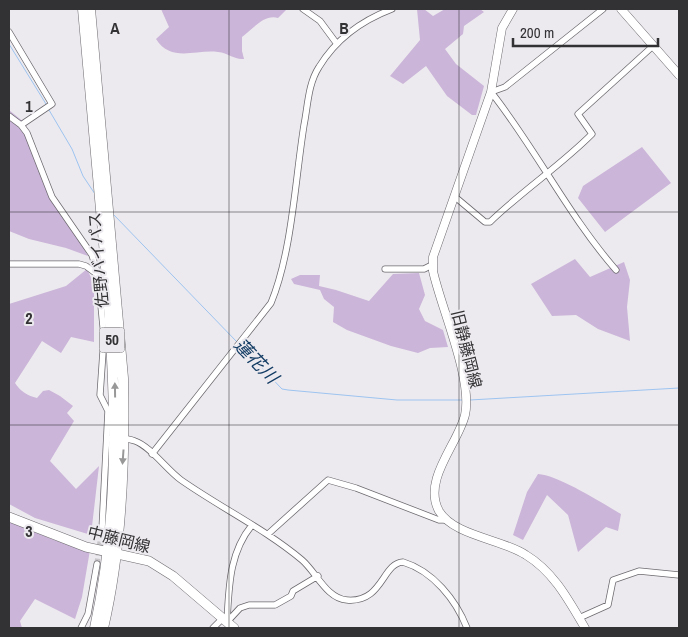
<svg xmlns="http://www.w3.org/2000/svg" width="688" height="637" viewBox="0 0 688 637" font-family="'Archivo Narrow','Noto Sans JP',sans-serif">
	<style>
		.green { fill: #cbb5d9 }
		.lines { fill: none; stroke-linecap: round; stroke-linejoin: round }
		.stream { stroke: #9dc4f0; stroke-width: 1 }
		.minor-tunnel { stroke: #c8c5c9; stroke-width: 5.5; stroke-dasharray: 5.5 3; stroke-linecap: butt }
		.minor-casing { stroke: #6d6a6f; stroke-width: 7 }
		.tertiary-casing { stroke: #6d6a6f; stroke-width: 9 }
		.secondary-casing { stroke: #6d6a6f; stroke-width: 10 }
		.trunk-casing { stroke: #6d6a6f; stroke-width: 11 }
		.minor { stroke: #fff; stroke-width: 5.5 }
		.tertiary { stroke: #fff; stroke-width: 8 }
		.secondary { stroke: #fff; stroke-width: 9 }
		.trunk { stroke: #fff; stroke-width: 10 }
		.oneway { fill: #989899 }
		.grid { fill: none; stroke: #323133; stroke-width: 1; stroke-opacity: 0.55 }
		.labels { text-anchor: middle; stroke-width: 4; stroke-linejoin: round; paint-order: stroke }
		.shield { fill: #edeaef; stroke: #6a686b; stroke-width: 1 }
		.shield-label { font-size: 15px; font-weight: bold; fill: #323133 }
		.street-label { font-size: 16px; fill: #323133; stroke: #edeaef }
		.water-label { font-size: 18px; font-style: italic; fill: #123b63; stroke: #edeaef }
		.grid-label { font-size: 16px; text-anchor: middle; font-weight: bold; fill: #323133; stroke: #edeaef; stroke-width: 4; stroke-linejoin: round; paint-order: stroke }
	</style>
	<rect width="100%" height="100%" fill="#edeaef"/>
	<!-- green -->
	<path class="green" d="M161,9H287L278,18C264,14 253,29 242,37V51L244,59C234,60 229,53 218,52C196,49 171,63 156,39L169,27Z
		M417,9H424L433,16L445,9H480L484,12L464,26L463,34L445,49L456,64L484,86L476,115H472L447,96L426,66L403,84L390,76L420,40Z
		M9,110L25,123L52,191L88,256L66,248L29,239L9,231Z
		M642,147L671,183L605,232L578,198L583,186Z
		M575,259L590,277L624,262L630,280L627,307L630,341L598,329L576,315L552,316L531,284Z
		M87,269L94,284V342L71,337L61,353L42,341L15,383C20,391 28,396 37,398L43,391L49,390L60,396L73,406L67,413L74,421L50,461L76,489L99,466L91,535L35,518L9,504V304L66,286Z
		M419,273L425,295L419,309L425,321L443,330L448,347L430,348L418,353L391,346L347,330L333,322L334,307L324,299L320,290L294,284L291,279L300,275H320L319,286L336,290L369,301L393,274Z
		M538,474C558,475 602,503 621,514L618,531L606,527L578,552L568,515L547,495L523,540L513,535L527,492Z
		M9,521L54,540L90,550L82,597L75,619L35,599L20,621L22,628H9Z"/>
	<g class="lines">
		<!-- stream -->
		<path class="stream" d="M9,44L46,104
			M49,110L72,149L83,176L95,194
			M113,214L237,342
			M240,345L282,389L288,390L397,400H464
			M470,400L679,388"/>
		<!-- minor-tunnel -->
		<path class="minor-tunnel" d="M97,564L102,529"/>
		<!-- minor casing -->
		<g class="minor-casing">
			<path id="minor" d="M303,9L320,21L337,44
				M603,9L505,87L491,92C536,149 568,215 616,270
				M9,32L52,104L21,125
				M9,116L21,125L27,133L52,197L92,255L98,275L104,337L100,395L108,411L102,529
				M454,196L485,222H490C522,191 560,166 592,134L578,114L653,46
				M9,264H79L86,266L98,275
				M385,269H424L432,265
				M108,439C116,438 127,438 135,441C150,446 167,470 181,480C221,508 265,529 302,560C316,572 327,599 347,600C383,603 382,563 403,562C433,571 456,600 467,628
				M152,454L271,303C292,252 295,181 304,125C308,105 308,84 319,67C336,39 363,20 392,9
				M268,534L328,480L356,488L439,520H447
				M579,618L608,605L613,580L639,571L679,575
				M227,622L240,608L249,605H275L291,596L293,591L318,576
				M227,622C229,587 229,553 252,525
				M81,628L88,614L97,564
				M213,628L223,618"/>
		</g>
		<!-- tertiary casing -->
		<g class="tertiary-casing">
			<path id="tertiary" d="M513,9L502,28L491,92L433,257V271C441,308 473,379 465,415C458,444 422,480 439,511C454,536 502,539 526,555C554,572 569,601 585,628
				M621,9L679,75"/>
		</g>
		<!-- secondary casing -->
		<g class="secondary-casing">
			<path id="secondary" d="M9,517L86,547L149,561L173,576L234,628"/>
		</g>
		<!-- trunk casing -->
		<g class="trunk-casing">
			<path id="trunk" d="M83,9C90,87 97,165 104,243C115,372 123,500 95,628
				M90,9L123,378C125,461 122,547 103,628"/>
		</g>
		<!-- minor -->
		<use href="#minor" class="minor"/>
		<!-- tertiary -->
		<use href="#tertiary" class="tertiary"/>
		<!-- secondary -->
		<use href="#secondary" class="secondary"/>
		<!-- trunk -->
		<use href="#trunk" class="trunk"/>
	</g>
	<!-- one-way arrows -->
	<defs><path id="oneway-solid" d="M-6-.8H1V-3.2L6.5 0L1 3.2V.8H-6Z" transform="scale(1.25)"/></defs>
	<g class="oneway">
		<use href="#oneway-solid" transform="translate(115 390) rotate(-91)"/>
		<use href="#oneway-solid" transform="translate(123 457) rotate(94)"/>
	</g>
	<!-- grid -->
	<path class="grid" d="M229,9V628M459,9V628M9,212H679M9,425H679"/>
	<g class="labels">
		<!-- shield labels -->
		<rect class="shield" x="99.5" y="327.5" width="25" height="25" rx="4"/>
		<g class="shield-label">
			<text x="112" y="345">50</text>
		</g>
		<!-- street labels -->
		<g class="street-label">
			<text transform="translate(98 260) rotate(-95)" y="6">佐野バイパス</text>
			<text transform="translate(467 349) rotate(76)" y="6">旧静藤岡線</text>
			<text transform="translate(119 539) rotate(14)" y="6">中藤岡線</text>
		</g>
		<!-- water labels -->
		<g class="water-label">
			<text transform="translate(256 361) rotate(46)" y="6">蓮花川</text>
		</g>
	</g>
	<g class="grid-label">
		<text x="115" y="34">A</text>
		<text x="344" y="34">B</text>
		<text x="29" y="112">1</text>
		<text x="29" y="324">2</text>
		<text x="29" y="537">3</text>
	</g>
	<!-- border -->
	<rect width="688" height="637" fill="none" stroke="#323133" stroke-width="20"/>
	<!-- scale -->
	<path d="M513 38v8h145v-8" fill="none" stroke="#323133" stroke-width="2.5"/>
	<text x="520" y="38" font-size="15" fill="#323133" stroke="#edeaef" stroke-width="4" paint-order="stroke">200 m</text>
</svg>
